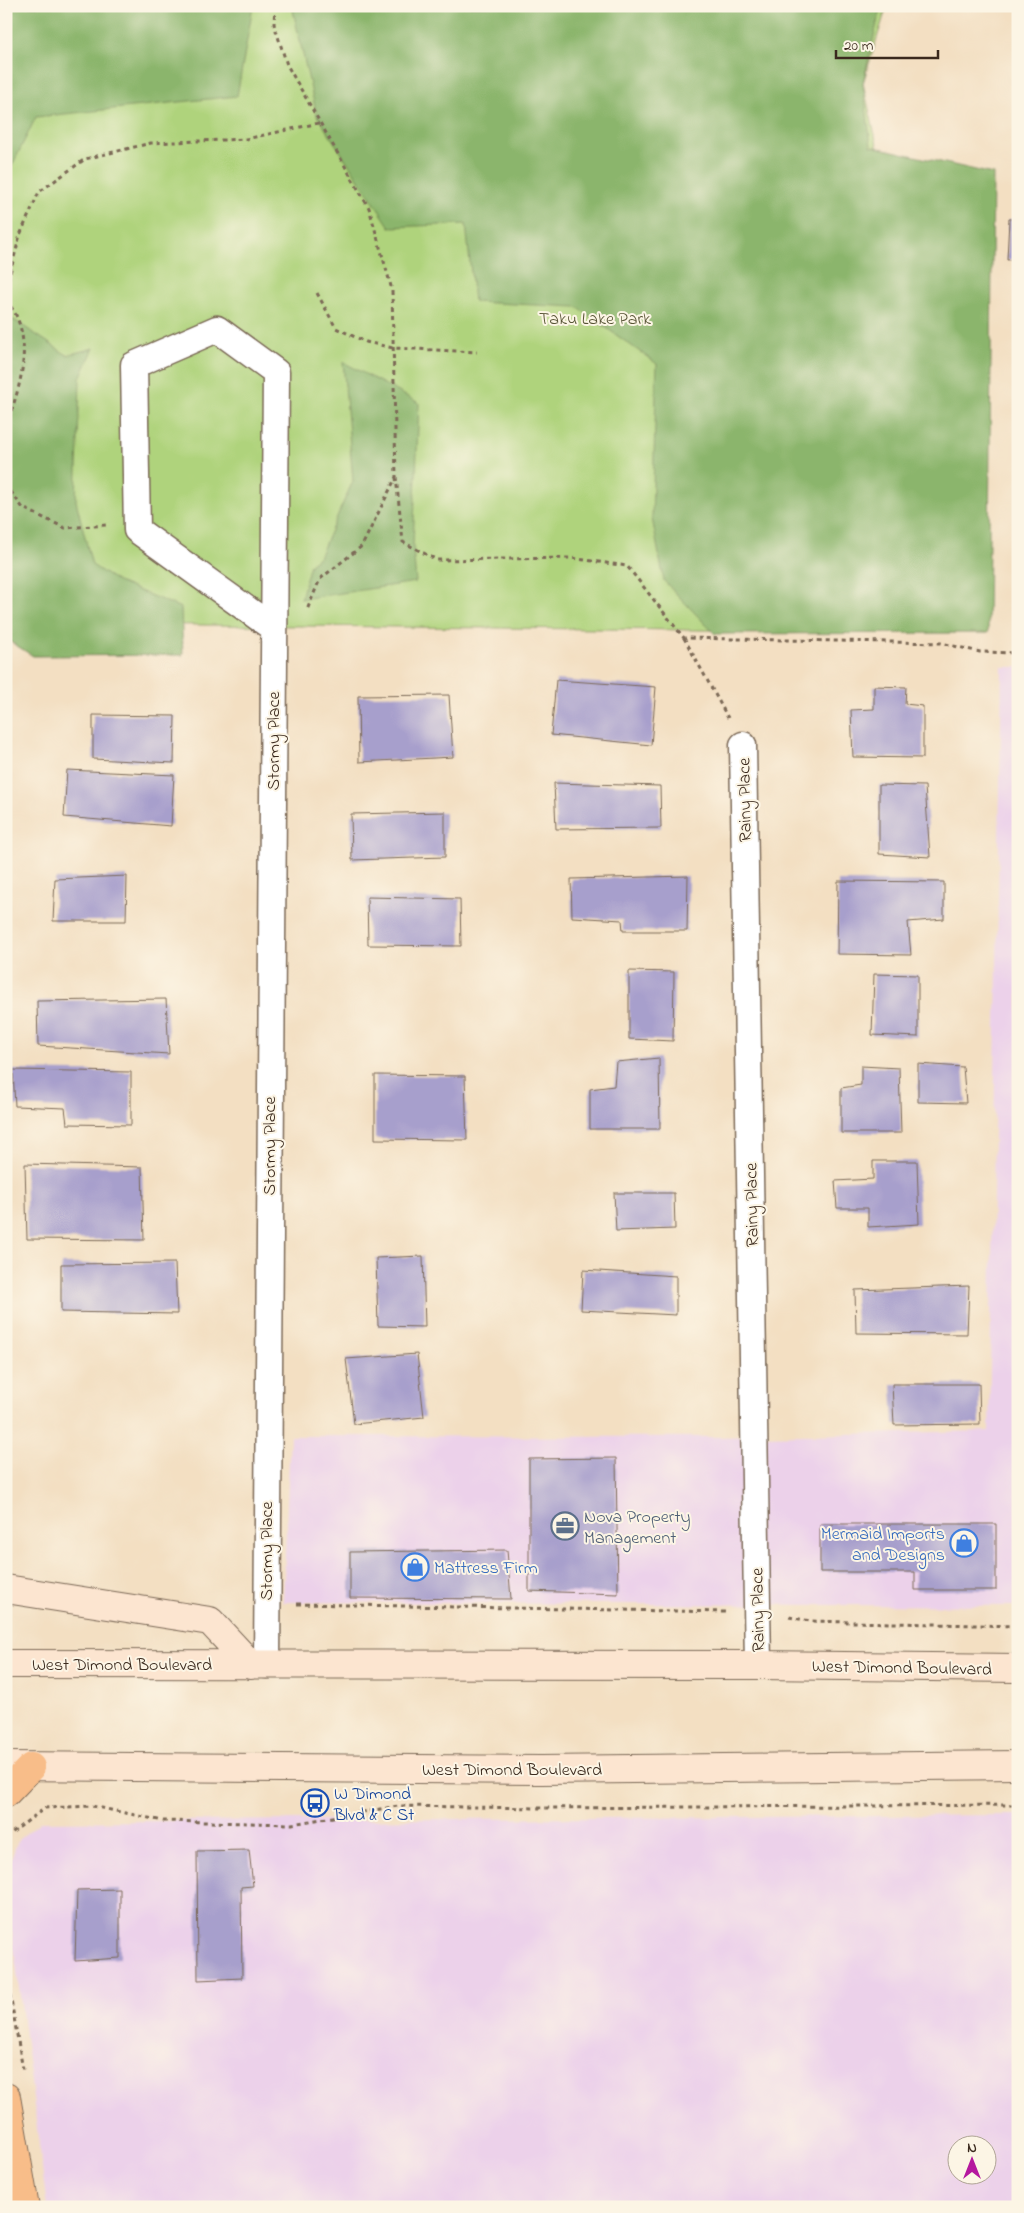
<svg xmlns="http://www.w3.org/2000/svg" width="1024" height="2213" viewBox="0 0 1024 2213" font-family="'Indie Flower',sans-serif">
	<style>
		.built { fill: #ecd1ea; fill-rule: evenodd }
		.green { fill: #afd37c; stroke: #757e4d }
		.forest { fill: #8bb56c; stroke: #637045 }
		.building { fill: #a79fcc }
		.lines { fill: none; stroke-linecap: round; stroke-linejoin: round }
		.minor-casing { stroke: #7b6957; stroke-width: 29 }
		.secondary-casing { stroke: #7b6957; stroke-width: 30 }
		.primary-casing { stroke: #7b6957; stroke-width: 30 }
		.path { stroke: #7b6957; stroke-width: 3; stroke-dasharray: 4 4; stroke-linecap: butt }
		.minor { stroke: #fff; stroke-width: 26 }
		.secondary { stroke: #fce5d0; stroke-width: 28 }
		.primary { stroke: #f8bd89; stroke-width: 28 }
		.labels { text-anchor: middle; stroke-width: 4; stroke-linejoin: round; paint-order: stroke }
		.park-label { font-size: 18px; fill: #585436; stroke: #fcf5e5 }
		.street-label { font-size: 18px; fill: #3b2a1e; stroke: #fcf5e5 }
		.service-label { font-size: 18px; fill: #4e5e75; stroke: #fcf5e5; text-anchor: start }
		.shop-label { font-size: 18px; fill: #366cbe; stroke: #fcf5e5; text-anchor: end }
		.transit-label { font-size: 18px; fill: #164399; stroke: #fcf5e5; text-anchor: start }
	</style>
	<rect width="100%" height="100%" fill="#fcf5e5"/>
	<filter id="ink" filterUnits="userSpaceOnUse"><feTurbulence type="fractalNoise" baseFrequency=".02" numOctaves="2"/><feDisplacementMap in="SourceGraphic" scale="10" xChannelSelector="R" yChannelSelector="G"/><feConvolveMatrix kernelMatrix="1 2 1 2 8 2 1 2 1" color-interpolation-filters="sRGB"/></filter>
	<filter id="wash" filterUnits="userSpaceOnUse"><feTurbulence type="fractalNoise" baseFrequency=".0096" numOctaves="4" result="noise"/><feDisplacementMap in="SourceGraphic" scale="20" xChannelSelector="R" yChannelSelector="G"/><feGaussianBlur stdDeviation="1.12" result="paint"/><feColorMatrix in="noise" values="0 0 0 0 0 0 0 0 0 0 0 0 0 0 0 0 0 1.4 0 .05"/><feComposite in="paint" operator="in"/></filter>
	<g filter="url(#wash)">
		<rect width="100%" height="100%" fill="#f3dfc2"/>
		<!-- built -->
		<path class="built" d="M1002,667H1018V1606L283,1602L290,1436L717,1437L989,1431Z
			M1018,1815V2207H47L6,1886V1874L18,1840L40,1822ZM956,2146H986V2176H956Z"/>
		<!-- green -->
		<path class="green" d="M6,6H887L863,83L988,633L6,623Z"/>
		<!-- forest -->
		<path class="forest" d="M6,6H253L237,96L36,117L6,178Z
			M292,6H881L863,83L871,146L993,174L988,633L715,634L664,581L652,518L657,364L577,307L474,302L466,224L390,227L317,116Z
			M14,320L67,355L94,348L80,378L76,501L92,565L118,582L181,608L183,655L33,656L6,639V321Z
			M343,362L419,403L413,546L416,582L301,599L310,564L319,557L353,481Z"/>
		<g id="blocks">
			<!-- building -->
			<path class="building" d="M1009,219H1018V259L1007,260Z
				M556,680L656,687L651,745L551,735Z
				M874,686L906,687L905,704L923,706V758L853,757L851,710L874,709Z
				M449,695L453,757L359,762L358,696Z
				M93,715L175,716L174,763L93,759Z
				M67,770L174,775L171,826L64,817Z
				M554,783L660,786L661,828L556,829Z
				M879,785L925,786L930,857L879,854Z
				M445,812V857L352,860L351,814Z
				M127,876L126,921H53L55,879Z
				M688,876L687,931H623L622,920L572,917L571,879Z
				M838,881L944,882V919L908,922L911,955L837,954Z
				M367,897L460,899L461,946L368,945Z
				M629,971L674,972L673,1041L629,1039Z
				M874,974L918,975V1037L872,1035Z
				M166,999L169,1054L38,1046L37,1001Z
				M659,1058L660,1129H590V1089L614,1086L616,1062Z
				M918,1064L963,1067L966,1103L918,1102Z
				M861,1066L899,1068L901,1133H841V1088L861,1085Z
				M13,1070L131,1072V1125L67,1124L65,1108L15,1106Z
				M375,1075L465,1076L467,1140L375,1139Z
				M873,1161H917L919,1224L868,1227V1208H837L835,1181L873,1179Z
				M25,1164L142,1167L144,1240L27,1239Z
				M614,1193H674L675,1229L616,1231Z
				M423,1256L425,1327L378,1326L376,1258Z
				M175,1263L177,1314L61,1312V1264Z
				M583,1270L676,1276V1315L581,1310Z
				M969,1286L967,1334L856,1333L855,1290Z
				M417,1354L424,1417L354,1424L346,1359Z
				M892,1384H979L980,1424L894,1425Z
				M616,1458L618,1594L529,1591V1459Z
				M820,1524H996V1590H915V1572H820Z
				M507,1550L511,1599L350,1598V1552Z
				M249,1850L253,1886L241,1887L242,1978L198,1980L197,1851Z
				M120,1889V1958L75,1961L77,1890Z"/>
		</g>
	</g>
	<g filter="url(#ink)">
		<use href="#blocks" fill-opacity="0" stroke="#7b6957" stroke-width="1"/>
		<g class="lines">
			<!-- minor casing -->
			<g class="minor-casing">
				<path id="minor" d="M743,745L758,1665
					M267,1665L276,372L217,329L134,365L137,530L273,628"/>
			</g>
			<!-- secondary casing -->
			<g class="secondary-casing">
				<path id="secondary" d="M6,1589L210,1621L251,1665
					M6,1664L758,1665L1018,1668
					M6,1766L541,1770L1018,1765"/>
			</g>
			<!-- primary casing -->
			<g class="primary-casing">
				<path id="primary" d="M6,1793L31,1767
					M6,2097L25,2207"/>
			</g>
			<!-- path -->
			<path class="path" d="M275,6L274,24L287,65L369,208L392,290L396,477L362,546L320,579L307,610
				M6,288L20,235L39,192L85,159L151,143L246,139L319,123
				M317,293L336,328L366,342L393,348L477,352
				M6,300C10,306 16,313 18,320C31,355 18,393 6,426
				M396,477L403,542L437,560L571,558L627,566L684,638L941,643L980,652L1018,653
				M6,485L23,508L65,528L107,525
				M684,638L728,718
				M297,1604L726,1612
				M789,1617L810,1621L1018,1626
				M6,1837L45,1808L92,1806L163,1821L292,1824L398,1806L541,1808L1018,1805
				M6,1971L23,2070"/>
			<!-- minor -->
			<use href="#minor" class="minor"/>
			<!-- secondary -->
			<use href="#secondary" class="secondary"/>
			<!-- primary -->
			<use href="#primary" class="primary"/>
		</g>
	</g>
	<!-- icons -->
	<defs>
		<g id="office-ring" transform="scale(1.4375)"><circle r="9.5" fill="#fcf5e5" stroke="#5c6f8a" stroke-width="1.5"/><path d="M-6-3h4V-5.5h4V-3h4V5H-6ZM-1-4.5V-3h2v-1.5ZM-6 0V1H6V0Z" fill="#5c6f8a"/></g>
		<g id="shop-ring" transform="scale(1.4375)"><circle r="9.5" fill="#fcf5e5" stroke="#3f7fe0" stroke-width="1.5"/><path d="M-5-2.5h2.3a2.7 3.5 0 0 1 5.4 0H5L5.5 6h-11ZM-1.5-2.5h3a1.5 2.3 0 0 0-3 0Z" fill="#3f7fe0"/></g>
		<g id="bus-ring" transform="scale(1.4375)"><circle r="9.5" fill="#fcf5e5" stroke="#1a4fb4" stroke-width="1.5"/><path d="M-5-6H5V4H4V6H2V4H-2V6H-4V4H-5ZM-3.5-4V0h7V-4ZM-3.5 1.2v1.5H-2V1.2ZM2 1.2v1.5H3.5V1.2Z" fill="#1a4fb4"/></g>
	</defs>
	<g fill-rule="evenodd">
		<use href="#office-ring" x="565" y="1526"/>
		<use href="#shop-ring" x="964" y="1543"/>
		<use href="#shop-ring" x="415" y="1567"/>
		<use href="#bus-ring" x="315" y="1803"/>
	</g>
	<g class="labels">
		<!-- park labels -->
		<g class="park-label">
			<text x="595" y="324">Taku Lake Park</text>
		</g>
		<!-- street labels -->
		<g class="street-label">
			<text transform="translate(273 741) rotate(-90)" y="6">Stormy Place</text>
			<text transform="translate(744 800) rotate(-91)" y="6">Rainy Place</text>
			<text transform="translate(269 1146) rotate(-90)" y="6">Stormy Place</text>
			<text transform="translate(751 1205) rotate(-91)" y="6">Rainy Place</text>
			<text transform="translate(266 1551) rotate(-90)" y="6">Stormy Place</text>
			<text transform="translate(757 1610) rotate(-91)" y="6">Rainy Place</text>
			<text x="122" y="1670">West Dimond Boulevard</text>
			<text transform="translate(902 1667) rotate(1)" y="6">West Dimond Boulevard</text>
			<text x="512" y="1775">West Dimond Boulevard</text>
		</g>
		<!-- service labels -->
		<g class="service-label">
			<text x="584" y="1522">Nova Property<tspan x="584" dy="21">Management</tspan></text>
		</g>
		<!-- shop labels -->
		<g class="shop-label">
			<text x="945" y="1539">Mermaid Imports<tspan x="945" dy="21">and Designs</tspan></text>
			<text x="434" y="1573" text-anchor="start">Mattress Firm</text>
		</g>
		<!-- transit labels -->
		<g class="transit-label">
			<text x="334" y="1799">W Dimond<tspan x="334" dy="21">Blvd &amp; C St</tspan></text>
		</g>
	</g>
	<!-- margin -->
	<rect width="1024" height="2213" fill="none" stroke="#fcf5e5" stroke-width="25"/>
	<!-- north arrow -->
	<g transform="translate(972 2160)"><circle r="24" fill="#fcf5e5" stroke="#afa495"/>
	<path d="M0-4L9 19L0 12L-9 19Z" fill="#b5179e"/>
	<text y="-8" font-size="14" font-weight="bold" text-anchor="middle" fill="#3b2a1e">N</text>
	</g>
	<!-- scale -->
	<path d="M836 50v8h102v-8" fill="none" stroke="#3b2a1e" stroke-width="2.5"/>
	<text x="844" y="50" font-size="15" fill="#3b2a1e" stroke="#fcf5e5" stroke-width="4" paint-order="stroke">20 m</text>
</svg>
